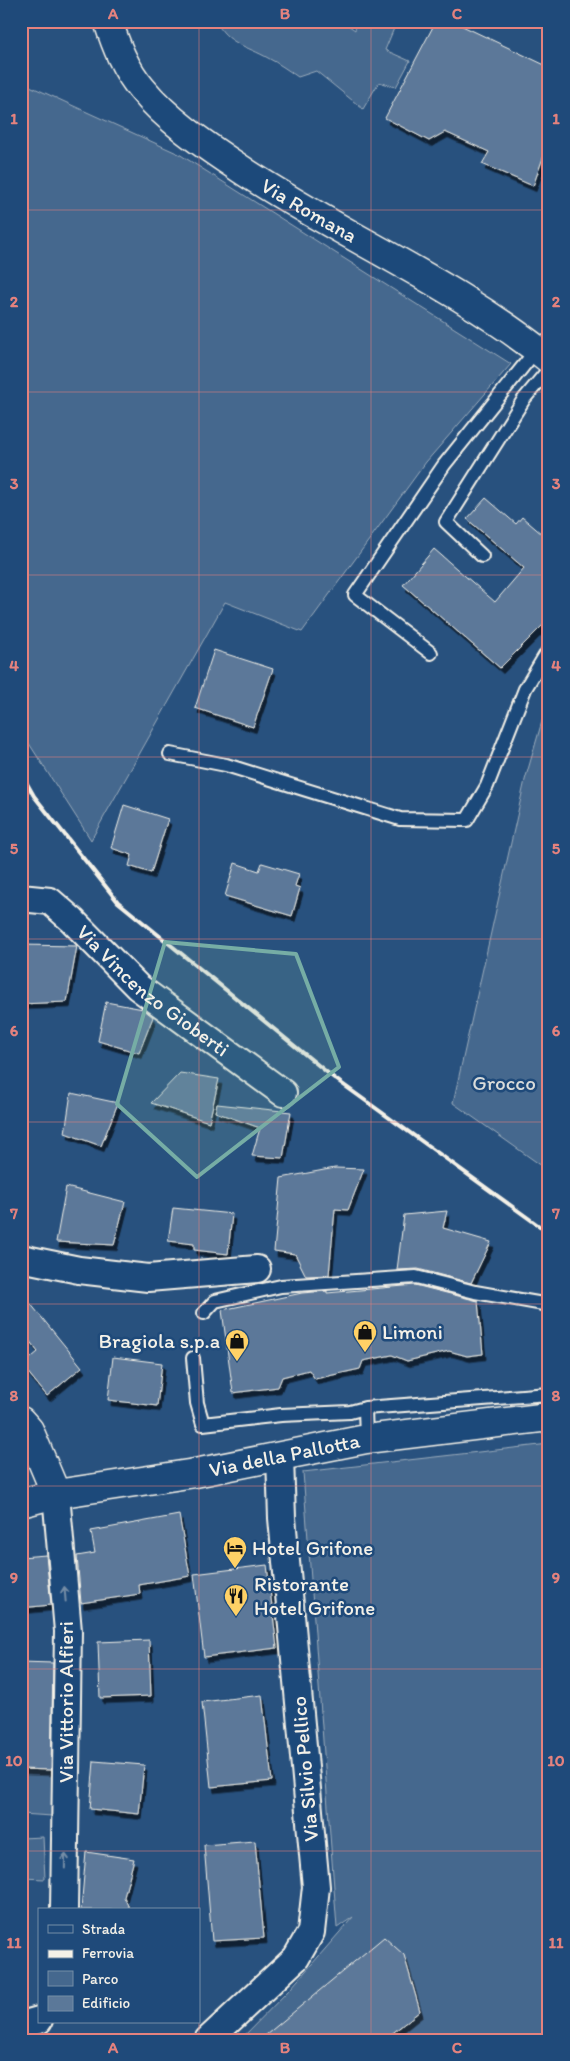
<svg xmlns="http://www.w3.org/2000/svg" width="570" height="2061" viewBox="0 0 570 2061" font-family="Itim,sans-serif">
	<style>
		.green { fill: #45688e; stroke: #9cacbb }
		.building { fill: #5b7899; stroke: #f4f1e8; filter: url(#shadow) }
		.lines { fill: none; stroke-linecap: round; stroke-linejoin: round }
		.lane-casing { stroke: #f4f1e8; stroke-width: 16 }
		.street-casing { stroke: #f4f1e8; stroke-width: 30 }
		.secondary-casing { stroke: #f4f1e8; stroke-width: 31 }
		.lane { stroke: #1f4a7a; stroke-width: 12 }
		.street { stroke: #1f4a7a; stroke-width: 26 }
		.secondary { stroke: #1f4a7a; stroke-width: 28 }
		.rail { stroke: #f4f1e8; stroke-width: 4 }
		.oneway { stroke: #748da6 }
		.marked { fill: #76ada5; fill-opacity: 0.2; stroke: #76ada5; stroke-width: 4; stroke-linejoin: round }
		.grid { fill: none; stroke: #e4827e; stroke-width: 1; stroke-opacity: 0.55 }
		.labels { text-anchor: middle; stroke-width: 5; stroke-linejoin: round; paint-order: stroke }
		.street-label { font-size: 21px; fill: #f4f1e8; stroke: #1f4a7a }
		.park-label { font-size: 21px; fill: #dadcda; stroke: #1f4a7a }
		.poi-label { font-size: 21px; fill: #f4f1e8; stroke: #1f4a7a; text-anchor: start }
		.neatline { fill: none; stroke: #e4827e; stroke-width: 2 }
		.grid-label { font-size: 16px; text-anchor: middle; font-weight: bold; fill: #e4827e }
	</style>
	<defs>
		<filter id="shadow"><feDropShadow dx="3" dy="5.5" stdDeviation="0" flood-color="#0009"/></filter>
	</defs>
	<rect width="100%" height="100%" fill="#28517e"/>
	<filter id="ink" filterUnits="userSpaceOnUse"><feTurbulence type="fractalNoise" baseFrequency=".02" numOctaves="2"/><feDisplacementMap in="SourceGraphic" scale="10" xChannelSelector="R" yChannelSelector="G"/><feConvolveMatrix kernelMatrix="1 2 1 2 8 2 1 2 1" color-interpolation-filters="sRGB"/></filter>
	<g filter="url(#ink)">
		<!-- green -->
		<path class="green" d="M216,21H342L355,30L357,21H397L385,50L410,61L396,87L379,82L363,109L316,71L298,77C288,70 278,63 268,58C247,46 227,44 216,21Z
			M21,82L179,154L511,364L426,462L302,632L225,602L91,840L21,731Z
			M549,697V1171L453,1103L525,780Z
			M549,1444V2040H240L291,1988L353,1917L337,1928L303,1472Z
			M21,1769L52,1770V1816L21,1814Z
			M43,1837L45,1879L21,1878V1838Z"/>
		<!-- building -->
		<path class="building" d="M436,21H452L549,67V141L533,186L482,164L489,152L445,132L429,141L385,118Z
			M486,498L516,524L522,517L549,540V619L500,668L403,585L434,549L495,602L524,568L467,519Z
			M214,650L273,669L253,727L195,708Z
			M124,805L168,819L151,873L129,866L132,855L111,848Z
			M235,863L259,871L262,863L299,874L295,886L300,888L292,916L225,896Z
			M21,945L77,946L67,1002L21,1004Z
			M106,1002L143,1009L153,1017L139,1053L98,1041Z
			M180,1073L219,1079L209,1122L151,1103Z
			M71,1093L118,1103L101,1146L65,1133Z
			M217,1104L291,1112L283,1158L252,1156L260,1128L215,1112Z
			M335,1168L364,1169L348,1210L335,1209L329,1275L306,1276L295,1254L274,1251L281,1178Z
			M66,1187L125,1202L114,1245L56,1242Z
			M173,1208L232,1214L228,1254L194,1250V1244L168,1241Z
			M447,1211L443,1228L491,1242L471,1283L418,1269L397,1270L404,1215Z
			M415,1285L478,1301L483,1354L467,1356L449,1351L407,1361L392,1355L363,1361L360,1369L315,1379L309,1370L282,1377L278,1387L233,1393L222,1310L302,1293L327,1291V1293Z
			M21,1292L82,1367L47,1396L22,1365L38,1352L21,1330Z
			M113,1357L162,1363L157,1406L108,1400Z
			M179,1515L190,1576L139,1585L140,1594L81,1603L77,1556L95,1553L91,1531Z
			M46,1555L51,1605L21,1608V1557Z
			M267,1565L277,1648L204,1657L194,1574Z
			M149,1640L151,1696L100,1698L98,1642Z
			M21,1662L53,1663L51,1770L21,1769Z
			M262,1695L272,1781L211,1787L202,1702Z
			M94,1761L144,1765L139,1814L90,1809Z
			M255,1841L264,1938L212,1941L204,1845Z
			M86,1852L134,1859L124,1897L130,1910H81Z
			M384,1937L404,1955L420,2011L384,2040H260Z"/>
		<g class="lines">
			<!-- lane casing -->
			<g class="lane-casing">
				<path id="lane" d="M482,556L446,522L524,399L549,369
					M431,653L355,595L444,465L537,349
					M170,754L226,765L400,819L467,820L487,786L525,689L549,649
					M204,1313L215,1301L281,1286L416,1277L475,1292L549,1305
					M193,1358L197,1403L203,1424L281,1415L350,1412L365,1408L549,1394
					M365,1408L366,1439"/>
			</g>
			<!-- street casing -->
			<g class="street-casing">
				<g id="street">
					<path id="s1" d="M21,898L50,901L72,920L138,987L283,1093"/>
					<path d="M21,1258L79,1270L148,1278L257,1269"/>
					<path d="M56,1494L68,1631L64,1910"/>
					<path d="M21,2025L39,2020"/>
					<path d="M208,2040L296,1958L311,1932L316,1887L282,1518L280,1457"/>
				</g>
			</g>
			<!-- secondary casing -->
			<g class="secondary-casing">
				<g id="secondary">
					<path id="s2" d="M108,21C116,46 125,69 142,89C170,123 208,147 245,172C344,237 456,284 549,359"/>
					<path d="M21,1421L29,1430L56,1494"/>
					<path id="s3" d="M21,1503L56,1494L195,1473L366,1439L549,1417"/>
				</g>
			</g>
			<!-- lane -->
			<use href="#lane" class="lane"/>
			<!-- street -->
			<use href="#street" class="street"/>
			<!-- secondary -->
			<use href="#secondary" class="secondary"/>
			<!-- rail -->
			<path class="rail" d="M21,773L34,796L118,902L334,1078L549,1233"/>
		</g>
		<!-- one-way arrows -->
		<defs><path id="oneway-shaft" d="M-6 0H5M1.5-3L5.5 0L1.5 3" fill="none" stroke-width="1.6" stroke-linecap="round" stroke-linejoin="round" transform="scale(1.25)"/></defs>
		<g class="oneway">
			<use href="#oneway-shaft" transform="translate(65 1594) rotate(-95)"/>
			<use href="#oneway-shaft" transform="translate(65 1861) rotate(-89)"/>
		</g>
	</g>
	<!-- marked area -->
	<path class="marked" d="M165,942L296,954L339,1067L197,1177L117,1104Z"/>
	<!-- grid -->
	<path class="grid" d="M199,21V2040M371,21V2040M21,210H549M21,392H549M21,575H549M21,757H549M21,939H549M21,1122H549M21,1304H549M21,1486H549M21,1669H549M21,1851H549"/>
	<!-- icons -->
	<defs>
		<g id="shop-pin" transform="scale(1.25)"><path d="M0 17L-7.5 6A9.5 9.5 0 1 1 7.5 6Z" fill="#ffd166" stroke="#1f4a7a"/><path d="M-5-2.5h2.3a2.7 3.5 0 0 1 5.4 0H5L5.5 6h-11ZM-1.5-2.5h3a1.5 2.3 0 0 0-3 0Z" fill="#111"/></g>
		<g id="hotel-pin" transform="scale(1.25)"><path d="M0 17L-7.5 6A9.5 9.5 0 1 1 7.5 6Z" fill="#ffd166" stroke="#1f4a7a"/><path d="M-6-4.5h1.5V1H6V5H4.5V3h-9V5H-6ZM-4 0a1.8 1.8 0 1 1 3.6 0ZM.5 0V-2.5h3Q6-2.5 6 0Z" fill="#111"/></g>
		<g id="restaurant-pin" transform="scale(1.25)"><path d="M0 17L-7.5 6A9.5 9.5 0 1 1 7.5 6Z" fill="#ffd166" stroke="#1f4a7a"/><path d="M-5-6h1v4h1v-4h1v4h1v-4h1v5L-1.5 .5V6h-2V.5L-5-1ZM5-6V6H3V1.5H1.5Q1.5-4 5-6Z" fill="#111"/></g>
	</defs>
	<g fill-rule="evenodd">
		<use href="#shop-pin" x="365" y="1332"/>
		<use href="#shop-pin" x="237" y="1341"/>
		<use href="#hotel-pin" x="235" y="1548"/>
		<use href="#restaurant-pin" x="236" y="1596"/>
	</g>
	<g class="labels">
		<!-- street labels -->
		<g class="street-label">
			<text dy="7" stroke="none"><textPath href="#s2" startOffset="284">Via Romana</textPath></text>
			<text dy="7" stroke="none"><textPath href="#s1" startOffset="166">Via Vincenzo Gioberti</textPath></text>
			<text dy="7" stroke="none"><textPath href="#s3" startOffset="268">Via della Pallotta</textPath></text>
			<text transform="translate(66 1702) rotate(-90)" y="7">Via Vittorio Alfieri</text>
			<text transform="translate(305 1769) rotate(-95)" y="7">Via Silvio Pellico</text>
		</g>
		<!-- park labels -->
		<g class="park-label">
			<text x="504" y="1090">Grocco</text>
		</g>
		<!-- poi labels -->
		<g class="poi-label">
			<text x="382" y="1339">Limoni</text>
			<text x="220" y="1348" text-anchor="end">Bragiola s.p.a</text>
			<text x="252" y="1555">Hotel Grifone</text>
			<text x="254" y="1591">Ristorante<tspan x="254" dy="24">Hotel Grifone</tspan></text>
		</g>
	</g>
	<!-- margin -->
	<rect width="570" height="2061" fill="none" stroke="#1f4a7a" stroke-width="55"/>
	<!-- legend -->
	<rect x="38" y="1908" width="162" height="115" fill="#1f4a7a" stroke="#748da6"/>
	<rect x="48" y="1925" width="25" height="8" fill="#1f4a7a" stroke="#748da6"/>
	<text x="82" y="1934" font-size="15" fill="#f4f1e8">Strada</text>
	<rect x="48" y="1950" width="25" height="8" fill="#f4f1e8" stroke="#748da6"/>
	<text x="82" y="1958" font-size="15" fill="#f4f1e8">Ferrovia</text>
	<rect x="48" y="1971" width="25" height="15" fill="#45688e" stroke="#748da6"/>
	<text x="82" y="1984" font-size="15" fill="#f4f1e8">Parco</text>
	<rect x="48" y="1996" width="25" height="15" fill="#5b7899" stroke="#748da6"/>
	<text x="82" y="2008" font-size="15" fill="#f4f1e8">Edificio</text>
	<rect x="28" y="28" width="514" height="2006" class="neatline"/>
	<g class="grid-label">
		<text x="113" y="19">A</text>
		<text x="285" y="19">B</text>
		<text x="457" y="19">C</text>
		<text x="14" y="124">1</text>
		<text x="556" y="124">1</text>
		<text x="14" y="307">2</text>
		<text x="556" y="307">2</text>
		<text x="14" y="489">3</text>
		<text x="556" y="489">3</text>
		<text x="14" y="671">4</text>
		<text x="556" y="671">4</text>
		<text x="14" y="854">5</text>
		<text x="556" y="854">5</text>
		<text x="14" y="1036">6</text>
		<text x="556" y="1036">6</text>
		<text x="14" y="1219">7</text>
		<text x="556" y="1219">7</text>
		<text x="14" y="1401">8</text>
		<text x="556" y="1401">8</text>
		<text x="14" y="1583">9</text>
		<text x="556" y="1583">9</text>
		<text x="14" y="1766">10</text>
		<text x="556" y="1766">10</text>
		<text x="14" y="1948">11</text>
		<text x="556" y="1948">11</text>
		<text x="113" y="2053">A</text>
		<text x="285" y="2053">B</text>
		<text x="457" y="2053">C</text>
	</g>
</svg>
